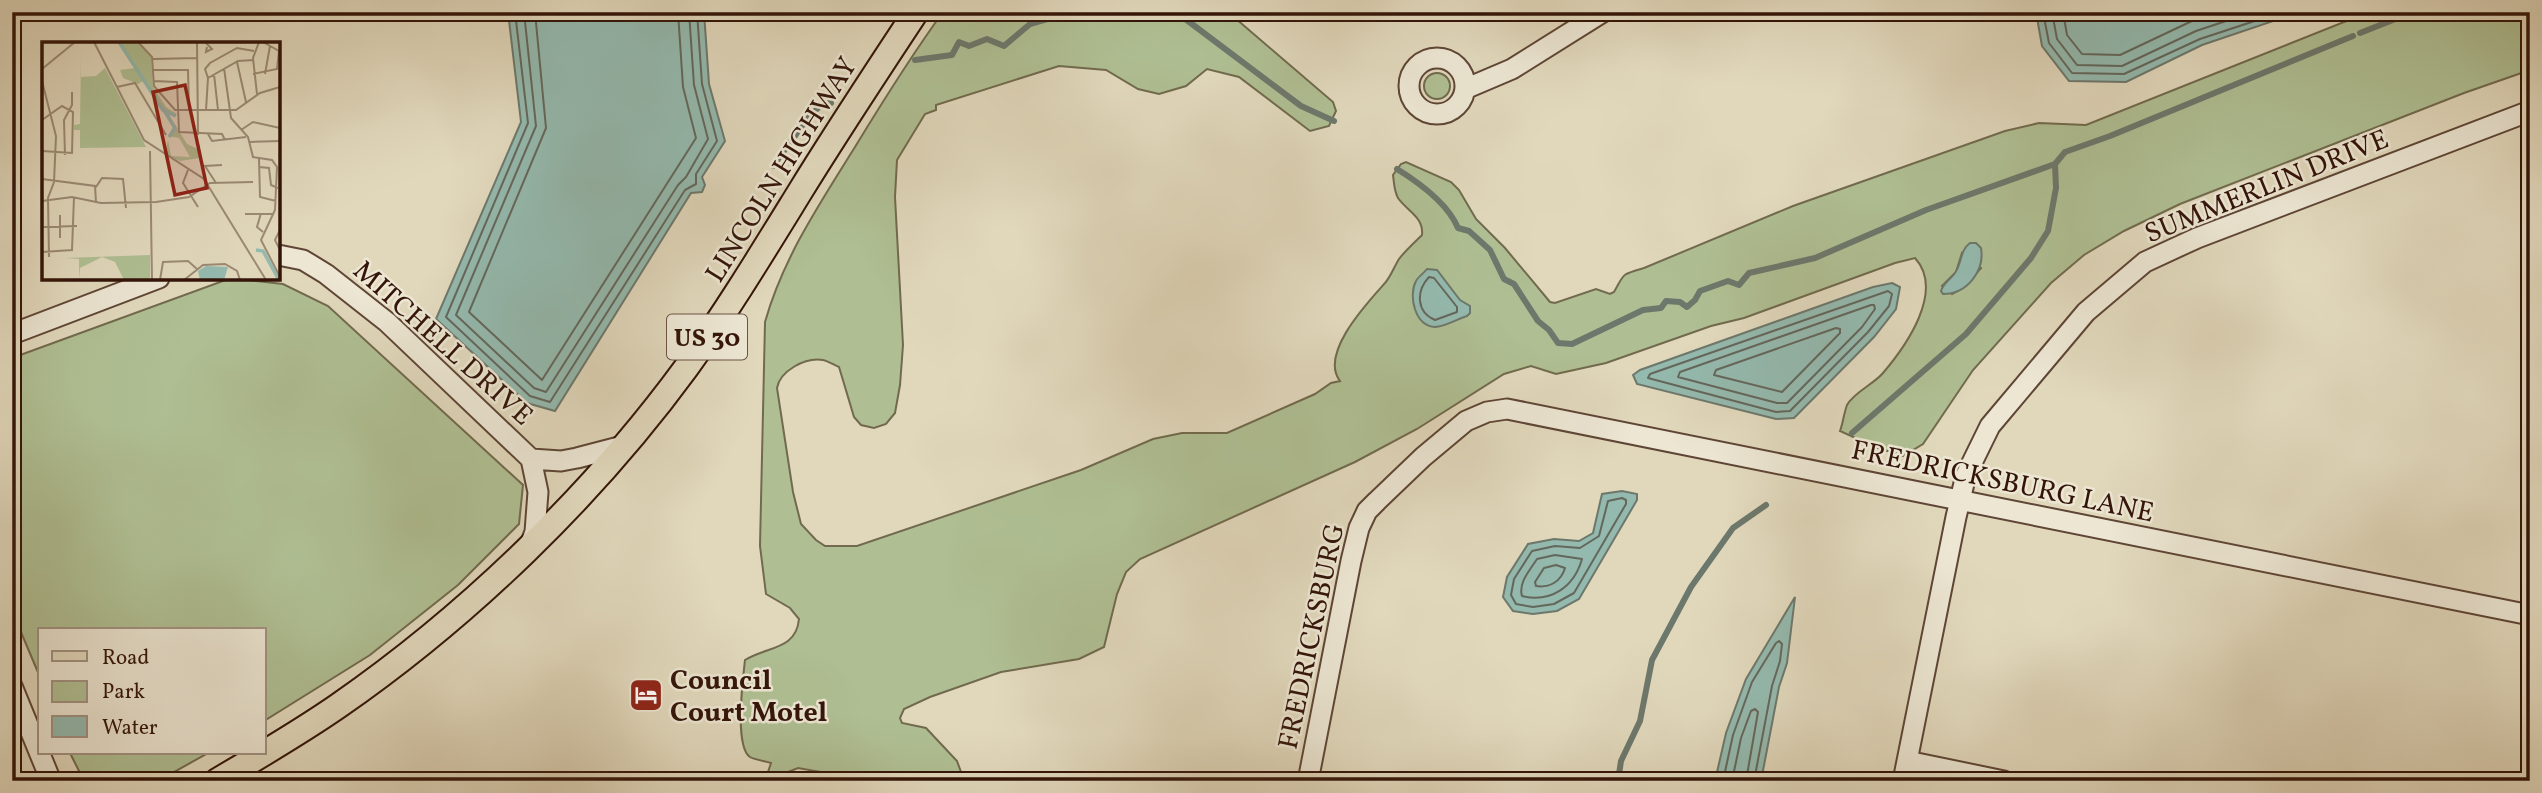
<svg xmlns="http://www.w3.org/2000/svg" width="2542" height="793" viewBox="0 0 2542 793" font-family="Vollkorn,serif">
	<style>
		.green { fill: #afbf93; stroke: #716a4e; stroke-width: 2; fill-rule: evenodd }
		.water { fill: #94baaf; stroke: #6d786c; stroke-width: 2 }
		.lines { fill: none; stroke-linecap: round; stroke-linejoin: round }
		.shore { stroke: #64675c; stroke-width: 2 }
		.stream { stroke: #6d786c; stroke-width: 6 }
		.minor-casing { stroke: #5e4535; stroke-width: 23 }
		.major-casing { stroke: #331408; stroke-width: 28 }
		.minor { stroke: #ece6d3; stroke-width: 19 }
		.major { stroke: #e1d8bc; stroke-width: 24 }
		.labels { text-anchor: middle; stroke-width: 5; stroke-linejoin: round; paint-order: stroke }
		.shield { fill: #ece6d3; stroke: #6a5345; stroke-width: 2 }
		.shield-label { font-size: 26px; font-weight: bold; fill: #331408 }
		.street-label { font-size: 28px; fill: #331408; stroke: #ece6d3 }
		.poi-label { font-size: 28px; font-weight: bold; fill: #331408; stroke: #ece6d3; text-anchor: start }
		.inset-river { fill: none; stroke: #94baaf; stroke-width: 3.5 }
		.inset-road { fill: none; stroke: #9b8a74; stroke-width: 2 }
		.view { fill: #8f2418; fill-opacity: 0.15; stroke: #8f2418; stroke-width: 3.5 }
		.inset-edge { fill: none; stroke: #331408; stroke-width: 3.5 }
	</style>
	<rect width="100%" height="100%" fill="#e1d8bc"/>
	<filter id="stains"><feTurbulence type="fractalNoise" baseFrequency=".00286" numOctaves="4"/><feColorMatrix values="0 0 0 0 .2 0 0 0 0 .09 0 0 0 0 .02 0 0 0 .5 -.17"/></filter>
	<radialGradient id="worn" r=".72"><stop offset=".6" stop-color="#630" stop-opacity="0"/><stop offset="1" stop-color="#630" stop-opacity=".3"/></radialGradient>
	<!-- green -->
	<path class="green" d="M943,12H1228L1333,102L1336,111L1329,126L1310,131L1239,77L1207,69L1186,86L1159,94L1138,89L1106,70L1059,66L936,105V110L925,114L897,160L895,197L903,345L900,385L895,413L886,424L874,428L861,425L854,417L839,367C834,365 828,361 823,360C805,357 780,371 777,388L793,492L801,524L816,540L825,546H857L1081,470L1153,439L1182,433H1227L1315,394L1331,383L1340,381C1319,354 1367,303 1385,283C1391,276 1394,267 1399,259C1405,251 1414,243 1422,235C1424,217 1407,211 1398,198C1394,191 1394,182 1393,175L1401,164L1406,162L1451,182L1459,190L1476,219L1505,248L1550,302L1555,303L1596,289L1610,294L1614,292C1625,273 1620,275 1644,268L1793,206L2005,131L2039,123L2086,125L2369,12H2530V70L2464,93L2180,204L2124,231L2084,255L2051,283L1973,370L1923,444L1903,456L1875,447L1840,431C1843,423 1844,413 1847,405C1854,392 1874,384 1883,373C1906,346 1945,291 1915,258L1895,263L1744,318L1711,326L1606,363L1556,374L1531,366L1504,374L1417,429L1355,462L1140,559L1126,572L1117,594L1104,647L1079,659L1001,672L930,697L904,709L900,718L902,723L926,728L957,761L961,772L956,781H872L798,768L765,781L771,763C765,761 755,760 750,757C734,746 743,678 745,660C768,646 796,650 799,619L790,608L766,594L760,546L765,322C783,258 820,203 855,147C883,101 911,56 943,12ZM1962,253L1981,268L1963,288L1952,294L1942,286L1956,272Z
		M1424 86a13 13 0 1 1 26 0a13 13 0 1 1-26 0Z
		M231,278L283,284L328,306L523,485L519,524L458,585L370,655L264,721V630H40V677L12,611V358Z
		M70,753H208L158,781H84Z"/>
	<!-- water -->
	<path class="water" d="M508,12H704L709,84L725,141L702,177L705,185L702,192L691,193L555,411L527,403L436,319L521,122Z
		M2036,12H2300L2202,45L2126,82L2069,81L2042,46Z
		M1970,243H1976L1981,248C1985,271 1967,294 1943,294L1941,291C1943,283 1950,280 1955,273C1962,263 1960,250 1970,243Z
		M1427,269L1437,270L1460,300L1470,306V313L1467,316C1457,319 1445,327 1435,327C1415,326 1408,296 1416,281C1418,277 1424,273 1427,269Z
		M1892,283L1900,287L1896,309L1874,337L1794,418L1776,419L1637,384L1633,375L1640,370L1873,287Z
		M1622,491L1637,494V500L1579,599L1557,611L1533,614L1513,611L1503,597L1507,577L1528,544L1554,539L1579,541L1593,533L1602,494Z
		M1795,597L1787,663L1779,687L1761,781H1715L1726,733L1746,679Z"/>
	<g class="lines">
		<!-- shore -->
		<path class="shore" d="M515,12L528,123L446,317L530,396L550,402L685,190L696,184V174L717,141L702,84L697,12
			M524,12L536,126L456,315L534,388L546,392L678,185L686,177L708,139L694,85L689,12
			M535,12L546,128L469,312L542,380L696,138L683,87L678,12
			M2043,12L2049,43L2072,73L2124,74L2200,39L2282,12
			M2052,12L2057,39L2077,65L2122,66L2196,31L2253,12
			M2063,12L2067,35L2082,54L2120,55L2192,21L2219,12
			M1429,277L1434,278L1457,307V312L1435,320C1416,312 1416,291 1429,277Z
			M1888,291L1892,294L1889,306L1868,332L1790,411L1776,412L1648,378L1650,374Z
			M1871,305H1874L1875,309L1862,327L1787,403H1777L1678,377L1680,372Z
			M1836,328L1840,329V333L1782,392L1714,375L1716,370Z
			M1622,498L1626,500V504L1574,593L1554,604L1533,607L1516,604L1511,595L1514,579L1532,551L1555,546L1580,548L1599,536L1608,501Z
			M1555,555L1582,559C1574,587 1551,603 1522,596C1518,583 1530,570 1537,559Z
			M1556,565L1565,568C1561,582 1549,588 1536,586L1535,582L1544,568Z
			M1723,781L1733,735L1752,682L1776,643L1779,641L1782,644L1780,661L1772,686L1754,781
			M1732,781L1741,738L1751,711L1755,709L1758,712L1746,781"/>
		<!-- stream -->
		<path class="stream" d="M1176,12L1301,106L1334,121
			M2360,33L2413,12
			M915,60L952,55L959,42L969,46L987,39L1004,46L1030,24L1071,12
			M773,166L808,118L823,103H831
			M1397,169C1418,182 1448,204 1458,228L1469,231L1490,250L1504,279L1514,284L1538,321L1549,330L1558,343L1572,344L1643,310L1661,308L1666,301L1680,302L1687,307L1695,300L1700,291L1728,281L1739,285L1749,273L1815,258L1926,210L2055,164
			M1852,433L1966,334L2031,258L2048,231L2056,188L2055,164L2065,152L2110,136L2353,36
			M1618,781L1621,761L1640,721L1652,660L1691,587L1733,528L1766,505"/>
		<!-- minor casing -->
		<g class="minor-casing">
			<path id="minor" d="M1409 86a28 28 0 1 1 56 0a28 28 0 1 1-56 0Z
				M1465,89L1512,69L1603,12
				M278,255L303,260L326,274L387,322L531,459L538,492L535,532L530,545
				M12,334L159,278
				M531,459L561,461L577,458L623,446
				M12,686L51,781
				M1907,761L2004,781
				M1308,781L1351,561L1359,528L1367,511L1377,501L1423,457L1466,421L1487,412L1507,409L2530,615
				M1903,781L1956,517L1966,475L1990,426L2086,312L2145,262L2197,238L2530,111"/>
		</g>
		<!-- major casing -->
		<g class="major-casing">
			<path id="major" d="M217,781C258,757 299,733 338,706C468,616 593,495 686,368C727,311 764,250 801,190C838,130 877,71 916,12"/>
		</g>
		<!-- minor -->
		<use href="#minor" class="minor"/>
		<!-- major -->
		<use href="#major" class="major"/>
	</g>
	<!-- icons -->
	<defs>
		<g id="hotel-square" transform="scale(1.75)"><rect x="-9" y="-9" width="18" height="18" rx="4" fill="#8f2418" stroke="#ece6d3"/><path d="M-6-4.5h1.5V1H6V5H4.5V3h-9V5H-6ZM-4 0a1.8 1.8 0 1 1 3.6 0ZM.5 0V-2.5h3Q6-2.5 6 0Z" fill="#fff"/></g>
	</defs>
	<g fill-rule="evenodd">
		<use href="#hotel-square" x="646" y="695"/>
	</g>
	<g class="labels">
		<!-- shield labels -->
		<rect class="shield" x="667" y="314.5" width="80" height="45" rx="5"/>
		<g class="shield-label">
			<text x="707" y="346">US 30</text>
		</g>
		<!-- street labels -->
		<g class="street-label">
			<text transform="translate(780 169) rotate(-58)" y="10">LINCOLN HIGHWAY</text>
			<text transform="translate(2266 185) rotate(-22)" y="10">SUMMERLIN DRIVE</text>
			<text transform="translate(444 342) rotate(42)" y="10">MITCHELL DRIVE</text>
			<text transform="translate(2003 480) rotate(12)" y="10">FREDRICKSBURG LANE</text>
			<text transform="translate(1310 636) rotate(-78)" y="10">FREDRICKSBURG</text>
		</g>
		<!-- poi labels -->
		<g class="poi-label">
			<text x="670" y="689">Council<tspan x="670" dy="32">Court Motel</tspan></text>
		</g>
	</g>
	<!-- overview -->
	<g transform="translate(42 42)">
		<rect width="238" height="238" fill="#e1d8bc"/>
		<path d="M76,0H95L109,14L111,45L124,65L135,72L127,73L145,102L156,107L157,116L138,119L123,113L126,98L129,114L148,115L137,96L127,94L131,85L101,39L96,42L81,36L78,28L93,26ZM39,13V35L54,34L63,26L104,105L38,106V88H32V83L38,82ZM108,213V238H82L73,220L60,215L38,226L37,238V217L23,216Z" fill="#afbf93"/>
		<path d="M164,224L186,225L182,238H158L156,229Z" fill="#94baaf"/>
		<path class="inset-river" d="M77,0L114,57M114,58L121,68L134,74M122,68L133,86L127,95M214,208L221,209L237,238"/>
		<path class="inset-road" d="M52,0L102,98L162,137L224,238M96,0L110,15L112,44L133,68H194L218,51L238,45M155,0L156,93M163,0L170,7L164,10L165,5M111,17L155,16M195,20L204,60M182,26L189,76L206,95L211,115L230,118L235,125L233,168L219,198L238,235M0,27L33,0M111,28H146L147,69M172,32L176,68M211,32L235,27L237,9L221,0M223,32L228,4M166,36L163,27L168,21L195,6L212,9M0,39L14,94L12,140L6,156L7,215M111,39L135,40L137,90L180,92L183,98M75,45L93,41L124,93M215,52L211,16L217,0M164,68L166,36L196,19L211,18M0,78L20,64L31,70L30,111L0,109M199,88L211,80L238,86M166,92L170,99L204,95M208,100L238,99M108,109L110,238M23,113L22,78L30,63V50M217,117L218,155L234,159M217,125L227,126L229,143L236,146M146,128L141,141L156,165M0,137L53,144L54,160M174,141L163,124L180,123M54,145L60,136L81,137L84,166M0,159L30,155L59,161L114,160L147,155L168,141L211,140M219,171L215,185L221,190M203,172H231M18,173V196M0,185L35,184M238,188L233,198L238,208M0,210L30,208L32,155M118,238L121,220L146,219L155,227M142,238L161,223L183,222L195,229L198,238"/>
		<path class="view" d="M143,43L165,146L133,153L111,50Z"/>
		<rect width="238" height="238" class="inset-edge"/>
	</g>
	<!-- margin -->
	<rect width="2542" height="793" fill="none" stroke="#e1d8bc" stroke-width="42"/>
	<rect x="14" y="14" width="2514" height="765" fill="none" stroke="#331408" stroke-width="3.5"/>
	<rect x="21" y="21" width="2500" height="751" fill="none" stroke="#331408" stroke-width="2"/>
	<!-- legend -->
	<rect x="38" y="628" width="228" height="126" fill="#ece6d3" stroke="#a29282" stroke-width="2"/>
	<rect x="52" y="651" width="35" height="10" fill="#e1d8bc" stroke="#a29282" stroke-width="2"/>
	<text x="102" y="664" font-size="21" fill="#331408">Road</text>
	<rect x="52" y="681" width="35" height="21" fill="#afbf93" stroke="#a29282" stroke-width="2"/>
	<text x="102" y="698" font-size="21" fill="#331408">Park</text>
	<rect x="52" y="716" width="35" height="21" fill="#94baaf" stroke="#a29282" stroke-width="2"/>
	<text x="102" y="734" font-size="21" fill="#331408">Water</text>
	<rect width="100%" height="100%" filter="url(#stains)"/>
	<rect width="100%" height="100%" fill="url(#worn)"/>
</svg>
